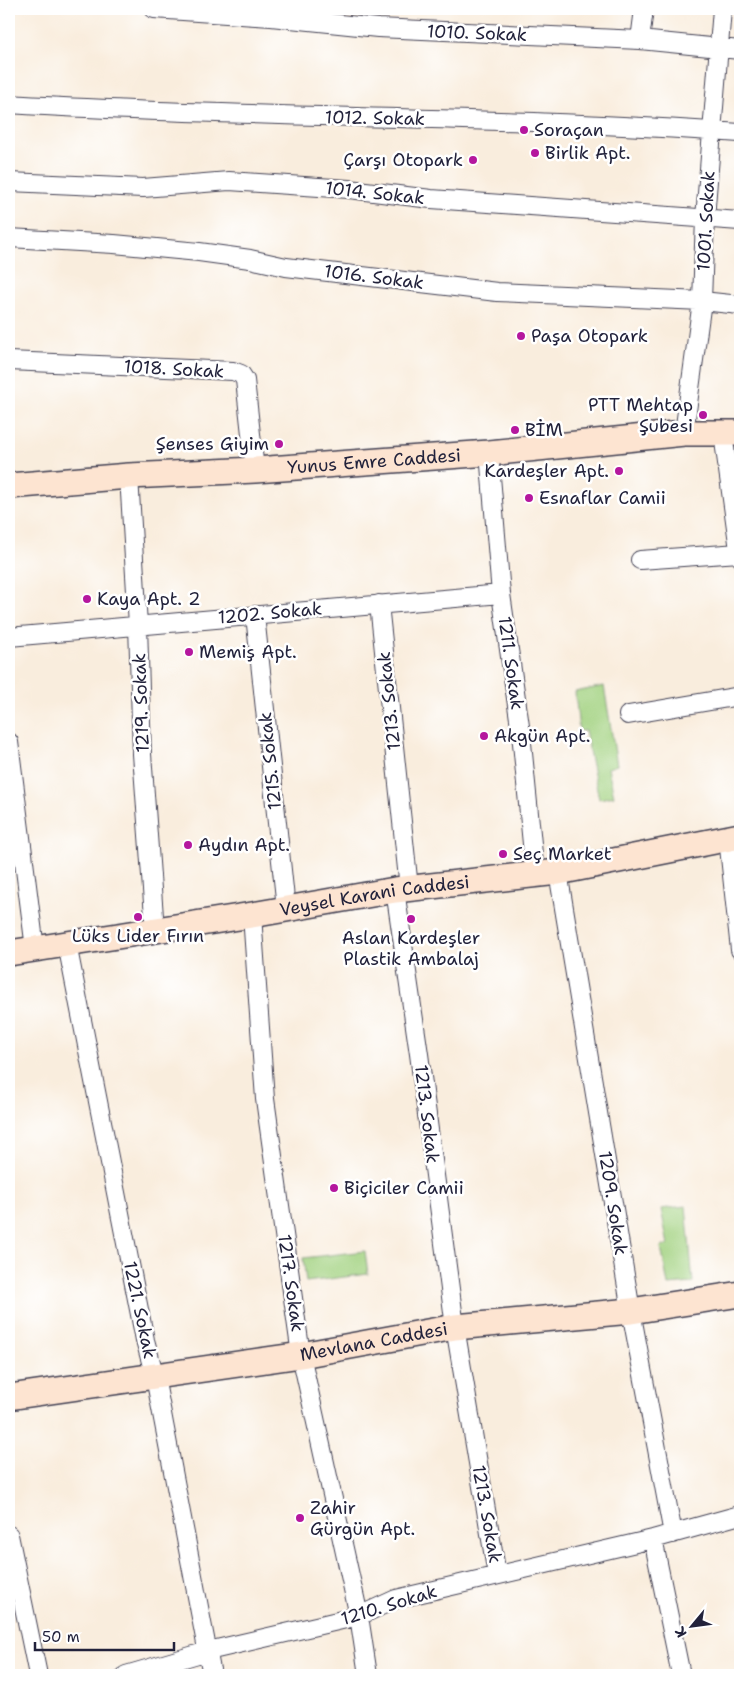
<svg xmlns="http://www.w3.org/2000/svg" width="749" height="1684" viewBox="0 0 749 1684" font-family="'Shantell Sans',sans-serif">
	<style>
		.green { fill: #a1d17f; stroke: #627a5d }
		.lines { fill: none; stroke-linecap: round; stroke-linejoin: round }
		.street-casing { stroke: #424053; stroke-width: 20 }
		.secondary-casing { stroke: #424053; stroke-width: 28 }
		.street { stroke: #fff; stroke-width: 18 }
		.secondary { stroke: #fde4d1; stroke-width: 25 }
		.poi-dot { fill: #b5179e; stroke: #fff; stroke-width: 2 }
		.labels { text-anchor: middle; stroke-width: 5; stroke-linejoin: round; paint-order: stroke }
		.street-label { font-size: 18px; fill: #22223b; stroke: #fff }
		.poi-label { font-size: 18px; fill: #22223b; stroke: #fff; text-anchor: start }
	</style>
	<rect width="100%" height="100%" fill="#fff"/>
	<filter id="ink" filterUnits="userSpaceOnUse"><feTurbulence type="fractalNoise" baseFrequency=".02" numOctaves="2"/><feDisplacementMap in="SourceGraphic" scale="10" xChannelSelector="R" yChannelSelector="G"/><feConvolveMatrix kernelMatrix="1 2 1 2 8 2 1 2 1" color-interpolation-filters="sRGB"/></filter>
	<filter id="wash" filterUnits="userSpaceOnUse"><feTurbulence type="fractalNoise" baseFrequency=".0096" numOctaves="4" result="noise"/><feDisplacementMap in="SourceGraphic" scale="20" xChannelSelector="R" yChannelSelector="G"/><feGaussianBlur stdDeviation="1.12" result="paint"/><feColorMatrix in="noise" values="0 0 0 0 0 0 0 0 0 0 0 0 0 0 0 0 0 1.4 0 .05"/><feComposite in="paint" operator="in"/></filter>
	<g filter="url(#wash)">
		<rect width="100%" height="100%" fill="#f9eddd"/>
		<!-- green -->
		<path class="green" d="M604,686L617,765L608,768L614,796L599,799L585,731H579L575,692Z
			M686,1206L693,1283L668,1285L661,1247L668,1245L661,1209Z
			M365,1251L368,1274L306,1282L303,1258Z"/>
	</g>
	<g filter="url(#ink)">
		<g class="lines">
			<!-- street casing -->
			<g class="street-casing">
				<path id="street" d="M154,9L271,17L378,28L640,40L740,50
					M640,40L644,9
					M9,104C252,119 497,115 740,133
					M9,182L143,188L229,181L349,189L431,199L740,221
					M9,238L114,244L199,252L250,259L286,267L497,292L702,301L740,305
					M9,361L233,371L241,374L245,380L255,470
					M684,433L702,301L705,218L722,9
					M723,434L740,557
					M489,453L501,594L521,733L535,874
					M129,476L138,625L142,754L155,930
					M640,560L739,553
					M379,604L409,888
					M255,615L286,908
					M9,637L501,594
					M628,715L740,696
					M9,742L35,949
					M728,838L740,950
					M558,872L631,1311L673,1534
					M395,890L419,1054L455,1327L497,1575
					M252,915L265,1099L301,1355L359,1616L368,1675
					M67,944L145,1340L155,1377L212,1675
					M9,1535L38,1675
					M653,1539L681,1675
					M126,1675L208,1651L359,1616L396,1599L653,1539L740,1515"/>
			</g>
			<!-- secondary casing -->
			<g class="secondary-casing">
				<g id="secondary">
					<path id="s1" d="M9,486L129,476L255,470L489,453L684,433H740"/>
					<path id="s2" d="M9,953L252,915L395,890L558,872L740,836"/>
					<path id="s3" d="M9,1397L301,1355L455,1327L631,1311L740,1294"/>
				</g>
			</g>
			<!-- street -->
			<use href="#street" class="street"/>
			<!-- secondary -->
			<use href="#secondary" class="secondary"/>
		</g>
	</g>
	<!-- markers -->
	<g class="poi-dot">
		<circle cx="524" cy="130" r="5"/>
		<circle cx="535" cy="153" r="5"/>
		<circle cx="473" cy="160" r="5"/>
		<circle cx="521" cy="336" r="5"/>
		<circle cx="703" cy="415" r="5"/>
		<circle cx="515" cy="430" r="5"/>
		<circle cx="279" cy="444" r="5"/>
		<circle cx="619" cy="471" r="5"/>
		<circle cx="529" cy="498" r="5"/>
		<circle cx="87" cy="599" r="5"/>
		<circle cx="189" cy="652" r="5"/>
		<circle cx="484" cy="736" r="5"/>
		<circle cx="188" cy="845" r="5"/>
		<circle cx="503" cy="854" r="5"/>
		<circle cx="138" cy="917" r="5"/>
		<circle cx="411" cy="919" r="5"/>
		<circle cx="334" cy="1188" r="5"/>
		<circle cx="300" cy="1518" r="5"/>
	</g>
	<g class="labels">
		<!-- street labels -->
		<g class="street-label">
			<text transform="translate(477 33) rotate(2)" y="6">1010. Sokak</text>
			<text transform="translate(375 118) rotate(1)" y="6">1012. Sokak</text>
			<text transform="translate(375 193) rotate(6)" y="6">1014. Sokak</text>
			<text transform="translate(706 221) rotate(-87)" y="6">1001. Sokak</text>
			<text transform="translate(374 277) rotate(7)" y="6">1016. Sokak</text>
			<text transform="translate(174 369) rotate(3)" y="6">1018. Sokak</text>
			<text dy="6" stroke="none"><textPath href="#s1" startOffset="366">Yunus Emre Caddesi</textPath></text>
			<text transform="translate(270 613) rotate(-5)" y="6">1202. Sokak</text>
			<text transform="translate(511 663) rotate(82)" y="6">1211. Sokak</text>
			<text transform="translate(389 701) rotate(-96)" y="6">1213. Sokak</text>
			<text transform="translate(141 703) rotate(-92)" y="6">1219. Sokak</text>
			<text transform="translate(270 761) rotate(-96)" y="6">1215. Sokak</text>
			<text dy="6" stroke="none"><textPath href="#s2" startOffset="370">Veysel Karani Caddesi</textPath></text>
			<text transform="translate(427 1114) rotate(83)" y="6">1213. Sokak</text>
			<text transform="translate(613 1203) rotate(81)" y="6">1209. Sokak</text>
			<text transform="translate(291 1283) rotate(82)" y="6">1217. Sokak</text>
			<text transform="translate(140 1310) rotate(78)" y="6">1221. Sokak</text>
			<text dy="6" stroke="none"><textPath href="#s3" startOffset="369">Mevlana Caddesi</textPath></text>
			<text transform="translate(487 1514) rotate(80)" y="6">1213. Sokak</text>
			<text transform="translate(389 1605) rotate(-17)" y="6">1210. Sokak</text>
		</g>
		<!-- poi labels -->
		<g class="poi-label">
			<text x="534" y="136">Soraçan</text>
			<text x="545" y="159">Birlik Apt.</text>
			<text x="463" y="166" text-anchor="end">Çarşı Otopark</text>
			<text x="531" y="342">Paşa Otopark</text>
			<text x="693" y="411" text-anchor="end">PTT Mehtap<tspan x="693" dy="21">Şubesi</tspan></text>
			<text x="525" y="436">BİM</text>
			<text x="269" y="450" text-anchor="end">Şenses Giyim</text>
			<text x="609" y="477" text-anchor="end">Kardeşler Apt.</text>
			<text x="539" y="504">Esnaflar Camii</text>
			<text x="97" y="605">Kaya Apt. 2</text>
			<text x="199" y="658">Memiş Apt.</text>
			<text x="494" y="742">Akgün Apt.</text>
			<text x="198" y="851">Aydın Apt.</text>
			<text x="513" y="860">Seç Market</text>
			<text x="138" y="942" text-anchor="middle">Lüks Lider Fırın</text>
			<text x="411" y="944" text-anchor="middle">Aslan Kardeşler<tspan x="411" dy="21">Plastik Ambalaj</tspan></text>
			<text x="344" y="1194">Biçiciler Camii</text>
			<text x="310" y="1514">Zahir<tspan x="310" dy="21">Gürgün Apt.</tspan></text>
		</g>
	</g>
	<!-- margin -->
	<rect width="749" height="1684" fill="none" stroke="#fff" stroke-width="30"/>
	<!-- north arrow -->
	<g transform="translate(692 1626) rotate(241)" stroke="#ffffff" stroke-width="4" paint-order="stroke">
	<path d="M0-4L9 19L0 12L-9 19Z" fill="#22223b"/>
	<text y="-8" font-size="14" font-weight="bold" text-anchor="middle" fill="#22223b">K</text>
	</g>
	<!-- scale -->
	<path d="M35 1642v8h139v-8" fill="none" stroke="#22223b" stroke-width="2.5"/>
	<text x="42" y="1642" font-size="15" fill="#22223b" stroke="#ffffff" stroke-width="4" paint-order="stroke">50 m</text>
</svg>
